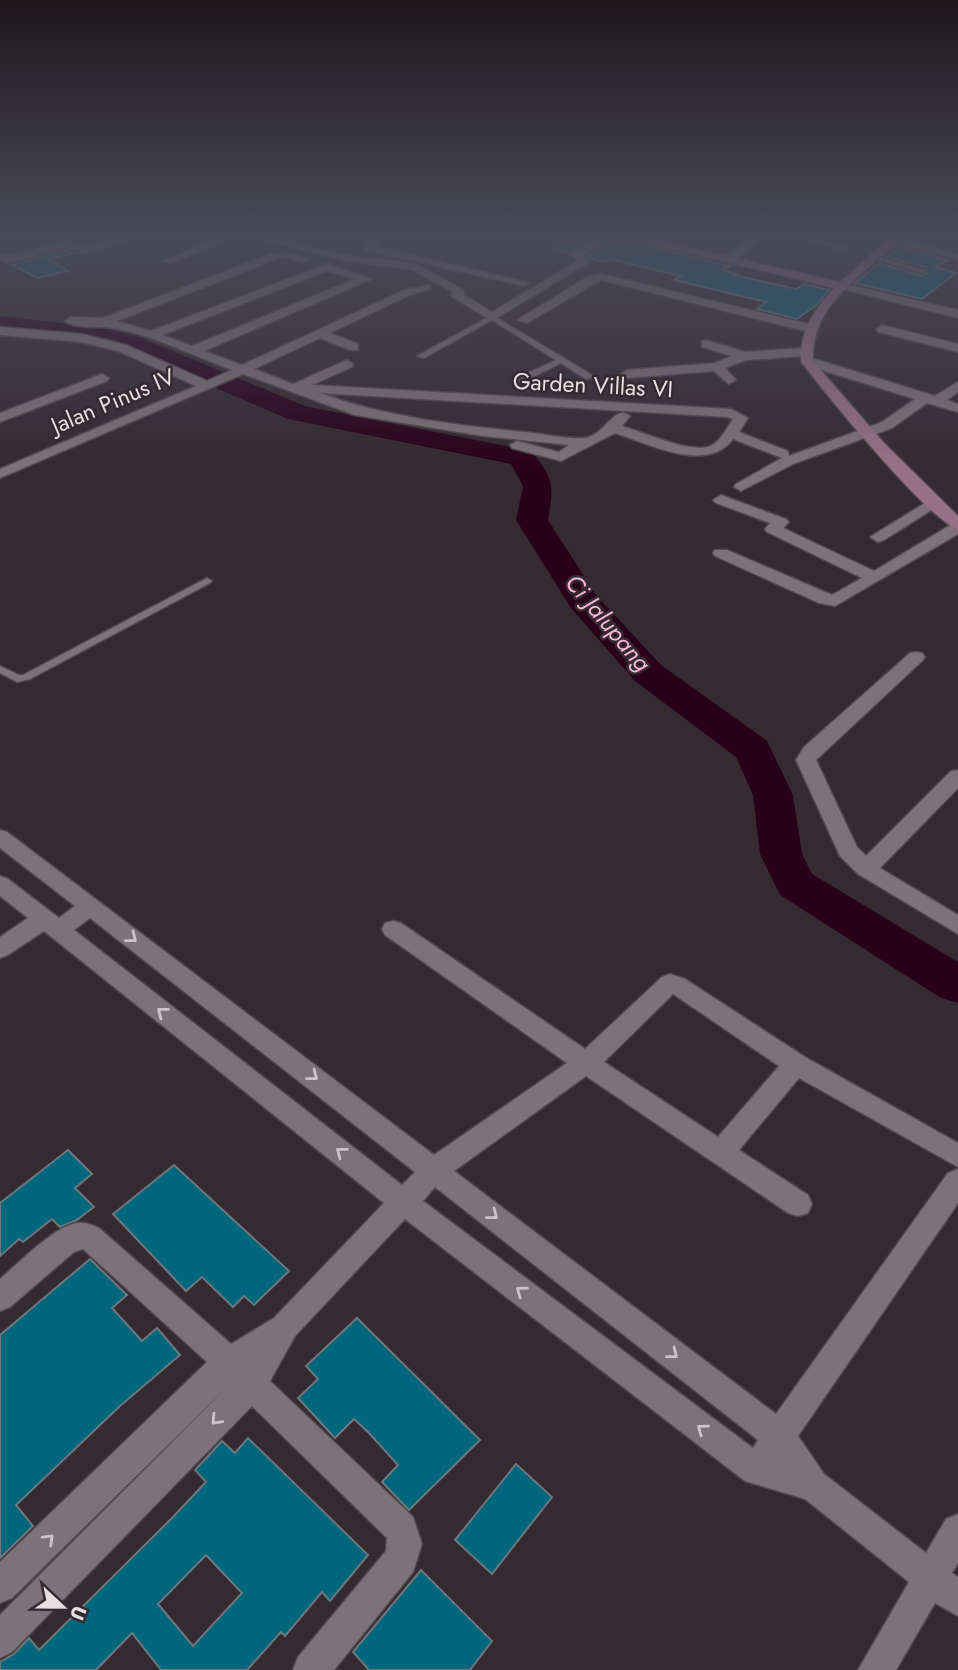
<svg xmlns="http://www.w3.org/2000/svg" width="958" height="1670" viewBox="0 0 958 1670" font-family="Jost,sans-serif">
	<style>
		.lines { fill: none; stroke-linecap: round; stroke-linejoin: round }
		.river { fill: #29001a; fill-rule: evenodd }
		.building { fill: #02667d; stroke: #6b787d; stroke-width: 2; fill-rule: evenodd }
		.lane-casing { stroke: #51484d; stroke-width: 3 }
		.street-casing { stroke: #51484d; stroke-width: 3 }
		.secondary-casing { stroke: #51484d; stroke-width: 3 }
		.lane { fill: #7e7278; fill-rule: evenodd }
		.street { fill: #7e7278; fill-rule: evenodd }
		.secondary { fill: #987187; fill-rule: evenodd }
		.oneway { stroke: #ccc4c8 }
		.labels { text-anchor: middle; stroke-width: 5; stroke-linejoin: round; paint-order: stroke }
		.far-street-label { font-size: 23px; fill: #e6dfe2; stroke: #342a30 }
		.far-water-label { font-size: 24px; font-style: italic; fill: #fab5db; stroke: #342a30 }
	</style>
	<rect width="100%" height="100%" fill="#342a30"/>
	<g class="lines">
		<!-- river -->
		<path class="river" d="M0,316L106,328L139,337L305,406L531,451C554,478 554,486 548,520L596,595L661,665L767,741L793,795L802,854L812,874L958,962V1003L941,998L780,895L760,854L753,795L736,757L635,681L571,608L516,520L523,486L511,464L288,419L121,347L96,340L0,330Z"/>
	</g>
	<!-- building -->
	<path class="building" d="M580,235H598L570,254L552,249Z
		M617,238L730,266L722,270L737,274L735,275L796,289L804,284L829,290L818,304L797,319L757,309L766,302L674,280L681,276L609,259L603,262L591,259L588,256Z
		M899,247L948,260L935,267L956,273L922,299L855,283L879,263L922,276L927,273L926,267L887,257Z
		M65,250L75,253L49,259L68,271L37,278L12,265Z
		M68,1150L92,1174L75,1188L94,1207L77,1220L60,1227L52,1219L23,1242L19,1239L0,1256V1203Z
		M174,1165L289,1271L254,1305L244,1296L233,1307L202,1277L186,1291L113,1214Z
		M90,1259L127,1295L112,1308L142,1341L157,1328L180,1355L120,1406L16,1505L33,1526L0,1558V1335Z
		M357,1318L480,1440L409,1510L382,1482L398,1465L369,1433L354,1419L335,1438L298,1398L318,1379L306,1366Z
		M248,1438L368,1555L330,1601L322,1592L285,1636L281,1632L247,1670H161L132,1633L96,1670H0V1662L14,1654L29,1638L39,1650L172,1518L206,1482L195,1470L222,1441L235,1453ZM206,1555L242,1593L193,1646L158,1604Z
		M516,1464L552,1497L492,1574L455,1540Z
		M421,1570L492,1641L470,1670H369L353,1652Z"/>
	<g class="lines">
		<!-- lane casing -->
		<g class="lane-casing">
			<path id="lane" d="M875,256L925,270L926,271L923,273L873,259L872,258Z
				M492,315L592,375L593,377L586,379L561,363L525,381H519V377L556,360L492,320L424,358L417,356Z
				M207,578L212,581L210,583L30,679L17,682L0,673V666L19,675H23Z"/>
		</g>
		<!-- street casing -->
		<g class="street-casing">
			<path id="street" d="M126,235H144L86,254L65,247L9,263L0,260V253L10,256L65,240L86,247Z
				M223,235H239L172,263L163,261Z
				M243,235H263L345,255L416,264L464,290V295L492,312L577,261L572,255L573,253L604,235H617L584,255L589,261L588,263L492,321L452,297V292L413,270L345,261Z
				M370,235H381L375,246L530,283L524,286L365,250L364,248Z
				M756,235H769L731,262H723V258Z
				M784,235H806L846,246L841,249Z
				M896,237L958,254V260L892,242V238Z
				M288,252L307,259L302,262L288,258L277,259L117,321L151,331L327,264L372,279L204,351L242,365L404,290L430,285V289L412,294L330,333L358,344V350H350L320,338L254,369L293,384L347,360L353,364L352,367L312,385L731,409L748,418L739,432L788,451L789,456L882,422L915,399L802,364V358H812L935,396L958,382V392L947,400L958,404V412L927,403L892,428L793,464L741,491L734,487L736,484L782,458L733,439C707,474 649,444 615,433L561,461L512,448L510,445L517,441L559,452L569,445L483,436L355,415L243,374L0,478V469L196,386L118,351L81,342L0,335V327L81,334L126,345L207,381L232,370C194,356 157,337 118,329C103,325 76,330 65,321L71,317L103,318L271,254ZM327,271L355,279L192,346L162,335ZM320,393L728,417L733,419C727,428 719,444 708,447C688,452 642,432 622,426L630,416L623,412C608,416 602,436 584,438C565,439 544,434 525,432C456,425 385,417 320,393Z
				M601,274L813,325L815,328L809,332L601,280L527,323L517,320L589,276Z
				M842,283L958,310V318L838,288V284Z
				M882,325L958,344V352L878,332L876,329Z
				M706,340L745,352L805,348L811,352L805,356L746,360L725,368L736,380L729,384L714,371L627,378L621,374L627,370L715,363L732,356L702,347V341Z
				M102,374L109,378L107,381L0,422V413Z
				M721,495L786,519L789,522L783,528L874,571L952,524L958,522V534L835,606L819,603L715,556L713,553L715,550H727L832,595L862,578L767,532L765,529L770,523L716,503L713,500Z
				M933,498L941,503L938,506L884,540L878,542L870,537Z
				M916,652L922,653L925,657L922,661L816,760L857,847L866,856L951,771L958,770V788L880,868L958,915V934L858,874L840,856L796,760L804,747L910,653Z
				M0,830L7,832L434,1155L567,1063L385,935L382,929L385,923L393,921L401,923L585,1049L662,977L670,974L685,979L805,1057L958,1143V1167L799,1078L739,1150L808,1195L812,1204L808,1213L798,1216L788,1213L586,1076L454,1171L776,1414L948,1173L958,1169V1203L798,1436L824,1474L926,1553L946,1519L958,1514V1563L952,1573L958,1577V1616L935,1603L896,1670H858L909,1582L805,1499L745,1481L405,1219L295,1336L270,1381L413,1517L422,1544L413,1572L334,1670H293L298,1657L386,1551L387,1538L252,1406L12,1652L0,1658V1615L230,1384L12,1598L0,1603V1562L207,1362L83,1249L74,1252L10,1307L0,1311V1279C19,1263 53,1227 77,1223C85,1222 92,1225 99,1228L231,1344L274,1318L384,1203L44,931L8,955L0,958V937L28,918L0,896V876L8,879L59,918L75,906L0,848ZM90,918L415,1172L402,1185L74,930ZM673,994L779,1066L718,1137L604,1062ZM435,1187L758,1440L753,1448L423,1201Z"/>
		</g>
		<!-- secondary casing -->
		<g class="secondary-casing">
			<path id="secondary" d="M614,235H635L840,282L893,235H905C869,273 810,301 813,361L884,443L958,516V529C930,522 822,390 801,361C800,330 814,310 834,288Z"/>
		</g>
		<!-- lane -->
		<use href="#lane" class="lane"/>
		<!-- street -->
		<use href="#street" class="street"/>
		<!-- secondary -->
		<use href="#secondary" class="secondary"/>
	</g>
	<!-- one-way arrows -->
	<defs><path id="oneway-chevron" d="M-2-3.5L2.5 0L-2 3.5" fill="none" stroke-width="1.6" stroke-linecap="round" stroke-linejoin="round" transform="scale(1.75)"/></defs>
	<g class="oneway">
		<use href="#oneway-chevron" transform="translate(132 938) rotate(38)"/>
		<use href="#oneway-chevron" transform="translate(162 1012) rotate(-142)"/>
		<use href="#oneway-chevron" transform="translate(313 1076) rotate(38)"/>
		<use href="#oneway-chevron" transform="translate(341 1152) rotate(-142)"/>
		<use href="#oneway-chevron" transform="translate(493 1215) rotate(38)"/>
		<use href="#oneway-chevron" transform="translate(521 1291) rotate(-143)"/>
		<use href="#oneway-chevron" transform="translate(673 1354) rotate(38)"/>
		<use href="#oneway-chevron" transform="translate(216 1420) rotate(134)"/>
		<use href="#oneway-chevron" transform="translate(702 1429) rotate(-143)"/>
		<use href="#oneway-chevron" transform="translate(49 1539) rotate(-44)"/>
	</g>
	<!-- sky -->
	<linearGradient id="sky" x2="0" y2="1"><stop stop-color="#1d171a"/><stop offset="0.5" stop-color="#4a4a59"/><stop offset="1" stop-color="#4a4a59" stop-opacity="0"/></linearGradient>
	<rect width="958" height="469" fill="url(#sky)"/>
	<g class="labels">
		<!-- far-street labels -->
		<g class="far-street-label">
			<text transform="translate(593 385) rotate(3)" y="8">Garden Villas VI</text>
			<text transform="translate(113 401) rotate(-23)" y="8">Jalan Pinus IV</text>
		</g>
		<!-- far-water labels -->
		<g class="far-water-label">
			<text transform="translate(608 623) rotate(50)" y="8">Ci Jalupang</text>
		</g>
	</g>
	<!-- north arrow -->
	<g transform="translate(63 1607) rotate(112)" stroke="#342a30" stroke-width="5" paint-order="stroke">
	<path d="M0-5L12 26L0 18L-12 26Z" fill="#e6dfe2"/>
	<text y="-10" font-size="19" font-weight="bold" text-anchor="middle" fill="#e6dfe2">U</text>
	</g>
</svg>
